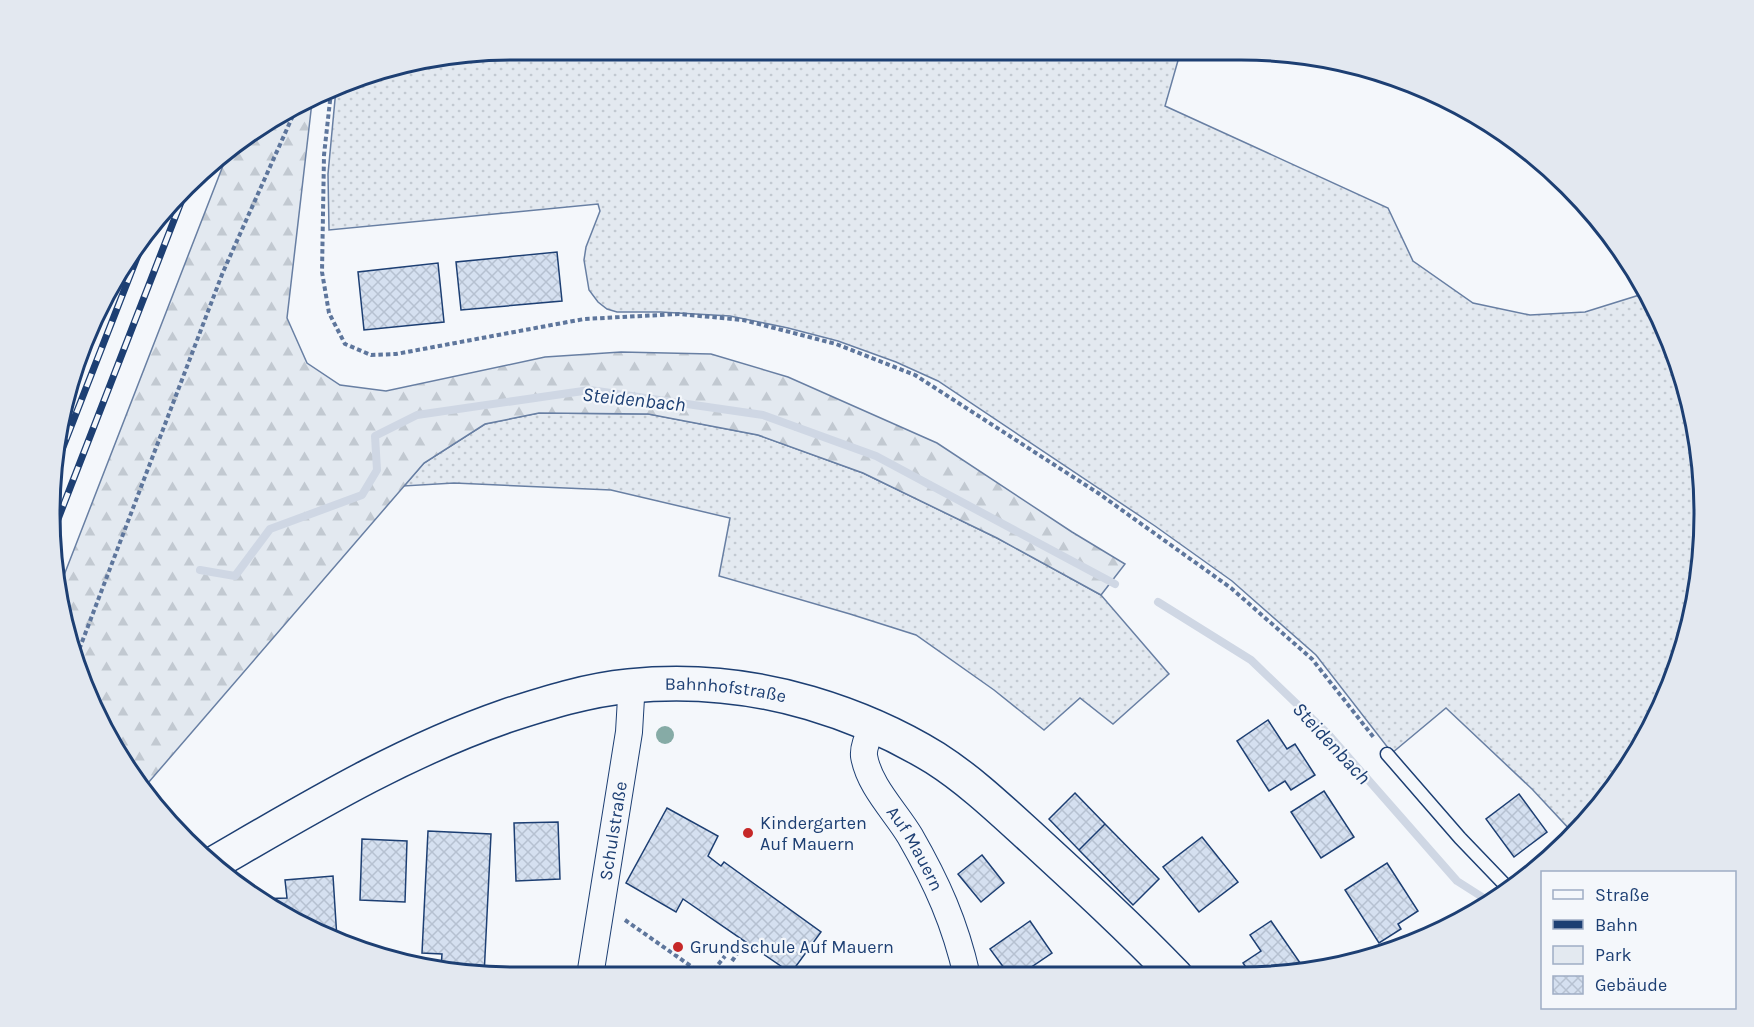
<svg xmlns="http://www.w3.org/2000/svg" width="1754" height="1027" viewBox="0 0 1754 1027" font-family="Karla,sans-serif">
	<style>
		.green { fill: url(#green-dots); stroke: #687fa3; stroke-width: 1.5 }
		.forest { fill: url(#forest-firs); stroke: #687fa3; stroke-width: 1.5 }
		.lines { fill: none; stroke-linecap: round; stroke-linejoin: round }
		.stream { stroke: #cfd7e4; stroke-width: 8 }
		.building { fill: url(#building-cross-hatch); stroke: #1d3f73; stroke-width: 1.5 }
		.lane-casing { stroke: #1d3f73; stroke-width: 15 }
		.street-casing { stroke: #1d3f73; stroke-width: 28 }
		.secondary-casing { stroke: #1d3f73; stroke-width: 36 }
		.path { stroke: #5e769c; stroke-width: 4; stroke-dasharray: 4.5 3; stroke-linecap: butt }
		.lane { stroke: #f4f7fb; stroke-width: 12 }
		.street { stroke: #f4f7fb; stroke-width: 26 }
		.secondary { stroke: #f4f7fb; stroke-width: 33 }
		.rail-casing { stroke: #1d3f73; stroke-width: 7 }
		.rail { stroke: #f4f7fb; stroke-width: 4.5; stroke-dasharray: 14; stroke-linecap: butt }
		.tree { fill: #86aba6 }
		.poi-dot { fill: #c62828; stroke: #f4f7fb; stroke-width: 2 }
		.labels { text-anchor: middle; stroke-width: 4.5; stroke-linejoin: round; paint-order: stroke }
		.street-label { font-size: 18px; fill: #1d3f73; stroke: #f4f7fb }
		.poi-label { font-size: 18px; fill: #1d3f73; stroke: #f4f7fb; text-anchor: start }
		.water-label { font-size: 20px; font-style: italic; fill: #1d3f73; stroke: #f4f7fb }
		.rim { fill: none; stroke: #1d3f73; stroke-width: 3 }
	</style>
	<defs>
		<pattern id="green-dots" width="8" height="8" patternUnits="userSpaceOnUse" patternTransform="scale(1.5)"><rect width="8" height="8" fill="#e3e9f0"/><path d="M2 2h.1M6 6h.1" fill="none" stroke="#c2c9d1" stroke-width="1.8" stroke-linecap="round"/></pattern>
		<pattern id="forest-firs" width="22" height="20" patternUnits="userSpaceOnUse" patternTransform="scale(1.5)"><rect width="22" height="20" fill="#e3e9f0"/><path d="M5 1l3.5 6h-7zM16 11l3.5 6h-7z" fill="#c2c9d1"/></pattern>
		<pattern id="building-cross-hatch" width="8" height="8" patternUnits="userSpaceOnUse" patternTransform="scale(1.5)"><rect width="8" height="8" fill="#d5e0f0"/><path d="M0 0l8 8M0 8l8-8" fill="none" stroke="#b6c1d1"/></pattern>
	</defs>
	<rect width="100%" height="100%" fill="#f4f7fb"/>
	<!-- green -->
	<path class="green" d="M513,50H1181L1165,106L1388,208L1413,261L1473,303L1530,315L1585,312L1646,293L1669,336L1696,423L1704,513L1696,604L1669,691L1626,771L1574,834L1532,789L1446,708L1392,753L1316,655L1232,581L1155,526L938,381L896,362L838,341L788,328L730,316L660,312H617L607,309L598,302L589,290L584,260L586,247L600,211L598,204L329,230L328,174L336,89L365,74Z
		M539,413L649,414L758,435L863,473L997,538L1101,595L1169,674L1113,724L1080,698L1044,730L994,690L916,635L850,614L719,576L730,518L611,490L454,483L404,486L424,463L485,424Z"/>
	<!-- forest -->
	<path class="forest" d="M312,102L287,318L307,363L340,385L386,391L545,357L621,352L711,354L788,377L937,443L1072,532L1125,564L1101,595L997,538L863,473L758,435L648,414L539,413L485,424L424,463L142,790L74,663L61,583L231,145Z"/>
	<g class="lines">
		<!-- stream -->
		<path class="stream" d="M200,570L235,576L270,529L362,495L377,470L375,436L417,415L590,390L763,415L876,456L1115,584
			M1158,602L1251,660L1328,734L1457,881L1490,902"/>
	</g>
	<!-- building -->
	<path class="building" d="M557,252L562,301L461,310L456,262Z
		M438,263L444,322L364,330L358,272Z
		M1268,720L1287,749L1295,744L1315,775L1291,790L1285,781L1269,791L1237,741Z
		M1324,791L1354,837L1321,858L1291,812Z
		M1075,793L1105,824L1079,850L1049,819Z
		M1519,794L1547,832L1514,857L1486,819Z
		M667,808L718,836L708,856L721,866L724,862L821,932L791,973L683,899L676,912L626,883Z
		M558,822L560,879L516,881L514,823Z
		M1105,824L1159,879L1133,905L1079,850Z
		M428,831L491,834L484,976L441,968L442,954L422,953Z
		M1202,837L1238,882L1199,912L1163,867Z
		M362,839L407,841L405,902L360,900Z
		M982,855L1004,883L981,902L958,874Z
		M1387,863L1418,911L1398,924L1401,929L1379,943L1345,890Z
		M333,876L337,939L255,899L287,898L285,880Z
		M1030,921L1052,953L1018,976H1010L990,949Z
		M1271,921L1305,970L1271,976H1252L1243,963L1261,951L1250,935Z"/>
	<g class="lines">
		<!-- lane casing -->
		<g class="lane-casing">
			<path id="lane" d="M1387,754L1460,838L1508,888"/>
		</g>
		<!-- street casing -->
		<g class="street-casing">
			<g id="street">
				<path id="s1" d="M873,726C869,735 863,746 864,756C869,786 895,811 910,836C937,883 955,923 967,976"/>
				<path id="s2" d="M590,976L629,732L631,698L630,686"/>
			</g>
		</g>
		<!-- secondary casing -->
		<g class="secondary-casing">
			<g id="secondary">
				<path id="s3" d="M216,862C311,807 402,752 506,716C546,703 587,690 629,686C689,680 752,686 810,703C854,716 896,734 935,758C971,781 1002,811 1033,839C1082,884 1131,929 1176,976"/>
			</g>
		</g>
		<!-- path -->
		<path class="path" d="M331,92L324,155L322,272L329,313L345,344L371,355L396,354L584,319L679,314L743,320L836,344L915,375L1098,493L1231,588L1312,659L1375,739
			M74,663L223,272L295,111
			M625,920L705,976
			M732,961L745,942
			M709,976L725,956"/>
		<!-- lane -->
		<use href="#lane" class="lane"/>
		<!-- street -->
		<use href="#street" class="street"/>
		<!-- secondary -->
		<use href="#secondary" class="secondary"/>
		<!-- rail casing -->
		<g class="rail-casing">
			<path id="rail" d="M56,465L145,237
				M53,532L183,197"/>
		</g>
		<!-- rail -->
		<use href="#rail" class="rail"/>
	</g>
	<!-- trees -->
	<circle class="tree" cx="665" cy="735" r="9"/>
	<!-- markers -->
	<g class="poi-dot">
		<circle cx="748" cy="833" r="6"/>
		<circle cx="678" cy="947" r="6"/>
	</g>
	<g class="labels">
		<!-- street labels -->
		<g class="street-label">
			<text dy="6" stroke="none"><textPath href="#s3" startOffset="549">Bahnhofstraße</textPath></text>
			<text dy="6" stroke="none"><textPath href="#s2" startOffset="147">Schulstraße</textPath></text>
			<text dy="6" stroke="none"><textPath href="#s1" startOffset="138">Auf Mauern</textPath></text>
		</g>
		<!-- poi labels -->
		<g class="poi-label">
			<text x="760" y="829">Kindergarten<tspan x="760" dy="21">Auf Mauern</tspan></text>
			<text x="690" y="953">Grundschule Auf Mauern</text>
		</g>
		<!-- water labels -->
		<g class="water-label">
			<text transform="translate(634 399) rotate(6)" y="7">Steidenbach</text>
			<text transform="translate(1332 743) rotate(47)" y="7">Steidenbach</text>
		</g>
	</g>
	<!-- crop -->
	<path d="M0 0H1754V1027H0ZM513 60H1241A453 453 0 0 1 1694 513V514A453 453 0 0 1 1241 967H513A453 453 0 0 1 60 514V513A453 453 0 0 1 513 60Z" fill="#e3e8f0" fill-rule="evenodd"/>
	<path class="rim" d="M513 60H1241A453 453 0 0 1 1694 513V514A453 453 0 0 1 1241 967H513A453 453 0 0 1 60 514V513A453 453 0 0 1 513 60Z"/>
	<!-- legend -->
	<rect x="1541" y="871" width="195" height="138" fill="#f4f7fb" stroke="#9eadc5" stroke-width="1.5"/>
	<rect x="1553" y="890" width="30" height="9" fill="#f4f7fb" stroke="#9eadc5" stroke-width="1.5"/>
	<text x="1595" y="901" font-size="18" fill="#1d3f73">Straße</text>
	<rect x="1553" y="920" width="30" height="9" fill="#1d3f73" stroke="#9eadc5" stroke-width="1.5"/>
	<text x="1595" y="931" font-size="18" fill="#1d3f73">Bahn</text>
	<rect x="1553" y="946" width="30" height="18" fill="#e3e9f0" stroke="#9eadc5" stroke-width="1.5"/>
	<text x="1595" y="961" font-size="18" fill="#1d3f73">Park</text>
	<rect x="1553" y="976" width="30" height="18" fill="url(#building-cross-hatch)" stroke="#9eadc5" stroke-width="1.5"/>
	<text x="1595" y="991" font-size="18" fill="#1d3f73">Gebäude</text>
</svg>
